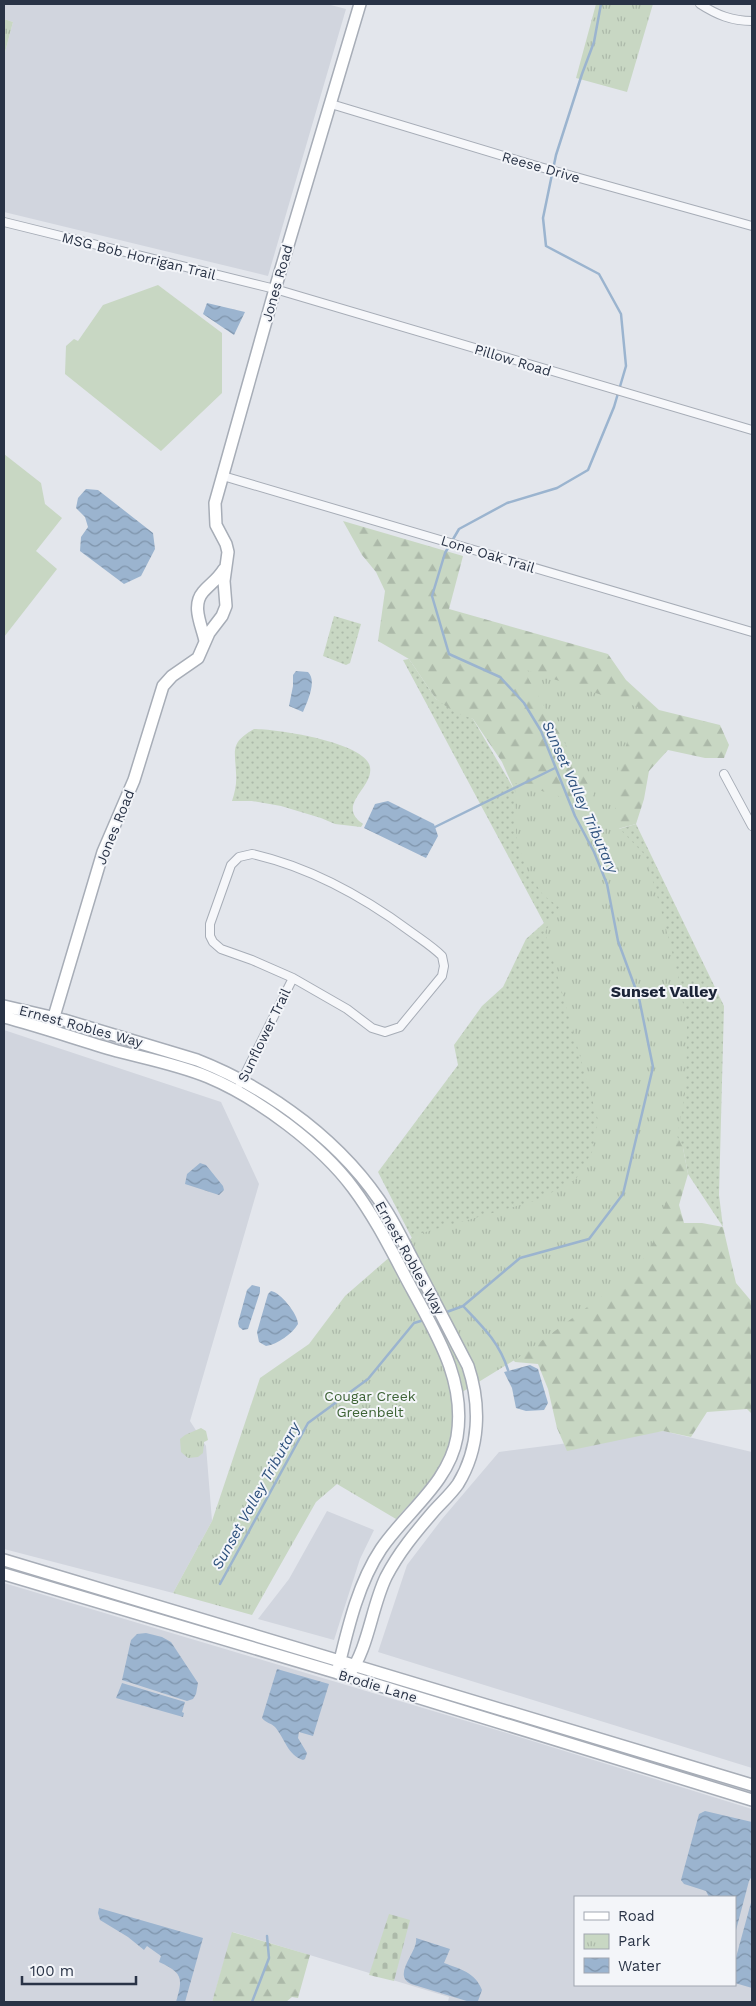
<svg xmlns="http://www.w3.org/2000/svg" width="756" height="2006" viewBox="0 0 756 2006" font-family="'Work Sans',sans-serif">
	<style>
		.built { fill: #d1d5de; fill-rule: evenodd }
		.grass { fill: url(#grass-dots) }
		.forest { fill: url(#forest-firs) }
		.cemetery { fill: url(#cemetery-stones) }
		.park { fill: url(#park-tufts) }
		.pitch { fill: #c8d7c3 }
		.water { fill: url(#water-waves) }
		.lines { fill: none; stroke-linecap: round; stroke-linejoin: round }
		.stream { stroke: #9bb4cf; stroke-width: 2.5 }
		.street-casing { stroke: #a7adb7; stroke-width: 10 }
		.secondary-casing { stroke: #a7adb7; stroke-width: 14 }
		.street { stroke: #f6f7fa; stroke-width: 8 }
		.secondary { stroke: #fff; stroke-width: 11 }
		.labels { text-anchor: middle; stroke-width: 4; stroke-linejoin: round; paint-order: stroke }
		.street-label { font-size: 14px; fill: #293346; stroke: #f3f5f9 }
		.park-label { font-size: 14px; fill: #3d6335; stroke: #f3f5f9 }
		.water-label { font-size: 15px; font-style: italic; fill: #2f527e; stroke: #f3f5f9 }
		.quarter-label { font-size: 16px; font-weight: bold; fill: #1b2437; stroke: #f3f5f9 }
	</style>
	<defs>
		<pattern id="grass-dots" width="8" height="8" patternUnits="userSpaceOnUse" patternTransform="scale(1.25)"><rect width="8" height="8" fill="#c8d7c3"/><path d="M2 2h.1M6 6h.1" fill="none" stroke="#acb9a9" stroke-width="1.8" stroke-linecap="round"/></pattern>
		<pattern id="forest-firs" width="22" height="20" patternUnits="userSpaceOnUse" patternTransform="scale(1.25)"><rect width="22" height="20" fill="#c8d7c3"/><path d="M5 1l3.5 6h-7zM16 11l3.5 6h-7z" fill="#acb9a9"/></pattern>
		<pattern id="cemetery-stones" width="16" height="16" patternUnits="userSpaceOnUse" patternTransform="scale(1.25)"><rect width="16" height="16" fill="#c8d7c3"/><path d="M2 7V4a2 2 0 0 1 4 0v3zM10 15v-3a2 2 0 0 1 4 0v3z" fill="#acb9a9"/></pattern>
		<pattern id="park-tufts" width="24" height="20" patternUnits="userSpaceOnUse" patternTransform="scale(1.25)"><rect width="24" height="20" fill="#c8d7c3"/><path d="M3 7l-1-3M5 7V3M7 7l1-3M15 17l-1-3M17 17v-4M19 17l1-3" fill="none" stroke="#acb9a9"/></pattern>
		<pattern id="water-waves" width="16" height="10" patternUnits="userSpaceOnUse" patternTransform="scale(1.25)"><rect width="16" height="10" fill="#9bb4cf"/><path d="M0 5q4-4 8 0t8 0" fill="none" stroke="#7e93aa"/></pattern>
	</defs>
	<rect width="100%" height="100%" fill="#e3e6ec"/>
	<!-- built -->
	<path class="built" d="M4,4H327L346,9L268,276L4,212V56L13,22L4,19Z
		M4,1030L221,1102L259,1184L190,1421L206,1446L212,1521L173,1593L4,1549Z
		M663,1431L752,1452V1768L378,1652L407,1565L442,1519L499,1452Z
		M327,1511L374,1530L360,1559L334,1640L258,1619L289,1579Z
		M4,1583L500,1731L752,1809V2002H448L449,1997L233,1932L212,2002H4ZM575,1897H735V1985H575Z"/>
	<!-- grass -->
	<path class="grass" d="M334,616L361,624L350,663L346,665L323,656Z
		M409,659L436,699L473,719L539,832L568,844L636,824L724,1006L719,1195L723,1227L688,1174L683,1148L626,1195L435,1283L378,1172L458,1065L454,1045L482,1006L503,987L526,939L544,923L403,660Z
		M254,729C276,729 366,742 370,767C374,788 335,805 363,824L361,827L335,824L321,818L281,806L252,801H232C235,792 237,783 236,773C235,749 230,743 254,729Z"/>
	<!-- forest -->
	<path class="forest" d="M343,521L463,556L449,609L608,654L626,680L659,710L720,725L729,745L724,758H705L668,750L649,771L644,799L636,824L610,831L522,807L502,762L473,719L454,712L436,699L409,659L378,641L385,591L376,572L362,555Z
		M674,1130L683,1148L688,1174L679,1205L684,1223H702L723,1227L736,1283L752,1302V1414L747,1409L707,1412L691,1437L663,1431L567,1451L557,1428L548,1389L538,1364L515,1362L490,1330Z
		M232,1932L310,1955L298,1998L292,1997L286,2002H212Z"/>
	<!-- cemetery -->
	<path class="cemetery" d="M389,1914L410,1920L394,1981L369,1975Z"/>
	<!-- park -->
	<path class="park" d="M596,4H653L627,92L576,78Z
		M4,19L13,22L4,56Z
		M523,669L638,707L624,752L619,757L614,823L645,855L659,902L677,971L687,1025L686,1088L665,1204L653,1242L636,1271L521,1356L454,1397C454,1408 456,1422 454,1432C446,1468 419,1493 396,1519L337,1484L316,1502L252,1615L173,1593L212,1521L260,1378L309,1344L345,1296L415,1235L538,1200L576,1179L592,1152L598,1120L545,932L559,907L543,895L526,869L516,836L515,783L602,809Z
		M201,1428L206,1431L208,1440L204,1442L203,1453L198,1457L188,1458L181,1452L180,1439L185,1435Z"/>
	<!-- pitch -->
	<path class="pitch" d="M158,285L222,333V393L161,451L65,374L66,346L74,339L78,341L103,305Z
		M4,454L41,483L45,504L62,518L36,551L57,569L4,637Z"/>
	<!-- water -->
	<path class="water" d="M207,303L245,312L234,335L203,314Z
		M86,489L98,490L153,533L155,549L141,576L124,584L80,551L81,537L88,527L85,517L76,508L78,498Z
		M296,671L308,672C317,681 308,700 303,712L289,706L293,686V675Z
		M388,801L434,824L438,836L426,858L364,828L375,804Z
		M200,1163L206,1165L223,1186L224,1190L219,1195L185,1184L187,1174Z
		M252,1285L260,1287V1292L248,1329L243,1330L239,1327L238,1323L247,1290Z
		M271,1291C280,1292 298,1314 298,1324C292,1334 278,1344 266,1346L259,1342L257,1332L268,1294Z
		M530,1365L538,1369L548,1403L544,1410L526,1411L516,1408L512,1388L504,1372Z
		M146,1633L162,1637L171,1642L198,1683L196,1694L193,1699L187,1701L122,1680L131,1640L137,1634Z
		M277,1669L329,1684L313,1736L299,1732L298,1738L307,1753L305,1759L303,1760C288,1756 284,1737 275,1727C271,1723 266,1723 262,1718Z
		M122,1683L185,1702L182,1712L184,1713L183,1717L116,1698Z
		M705,1811L752,1822V1876L749,1881L735,1934V1897H709L706,1891L684,1884L681,1880L699,1814Z
		M752,1899V1988L735,1983V1961Z
		M99,1908L203,1938L185,2002H176C183,1978 183,1973 159,1962L161,1956L147,1946L144,1950L128,1937L100,1920L98,1913Z
		M416,1938L450,1949L444,1963C460,1969 475,1972 482,1990L478,2001L470,2002L411,1984C391,1975 419,1951 416,1938Z"/>
	<g class="lines">
		<!-- stream -->
		<path class="stream" d="M435,827L555,768
			M463,1306C483,1327 499,1342 508,1370
			M444,1313L463,1306L520,1258L589,1239L623,1194L653,1067L639,998L618,941L607,884L594,852L575,816L541,731L524,703L500,677L449,654L432,596L445,553L459,529L507,503L557,488L588,470L614,407L626,366L621,314L599,274L546,246L543,218L556,155L582,74L594,42L601,4
			M220,1584L308,1423L368,1379L414,1323L424,1320
			M252,2002L269,1958L267,1936"/>
		<!-- street casing -->
		<g class="street-casing">
			<path id="street" d="M700,4C717,15 732,21 752,21
				M331,104L540,167L752,226
				M4,222L275,289L752,430
				M223,476L752,632
				M724,774L752,826
				M252,854C309,867 365,898 411,932C422,940 433,947 442,956L444,966L442,976L400,1027L385,1032L372,1028L347,1009L293,978L252,960L221,949L213,942L210,936V924L231,865L239,857Z
				M240,1084L293,978"/>
		</g>
		<!-- secondary casing -->
		<g class="secondary-casing">
			<path id="secondary" d="M205,641C202,626 191,606 203,592C210,584 218,579 224,569
				M4,1006L64,1020L197,1060C271,1089 345,1144 387,1212C397,1228 405,1245 414,1262C432,1297 450,1332 468,1366C481,1405 480,1448 458,1484C451,1494 441,1503 433,1512C415,1533 399,1552 386,1577C371,1608 369,1648 348,1676
				M4,1017C42,1027 79,1040 117,1051C148,1059 179,1065 208,1077C258,1098 321,1145 353,1188C377,1220 394,1256 413,1291C438,1337 466,1382 457,1437C449,1483 406,1512 381,1549C357,1585 347,1632 337,1673
				M50,1030L103,852L134,780L163,686L172,676L198,658L209,633L222,616L226,606L224,581L228,552L226,544L216,525L215,503L275,289L360,4
				M4,1560L752,1785
				M4,1574L348,1676L752,1800"/>
		</g>
		<!-- street -->
		<use href="#street" class="street"/>
		<!-- secondary -->
		<use href="#secondary" class="secondary"/>
	</g>
	<g class="labels">
		<!-- street labels -->
		<g class="street-label">
			<text transform="translate(541 167) rotate(16)" y="5">Reese Drive</text>
			<text transform="translate(139 256) rotate(14)" y="5">MSG Bob Horrigan Trail</text>
			<text transform="translate(277 283) rotate(-74)" y="5">Jones Road</text>
			<text transform="translate(513 360) rotate(17)" y="5">Pillow Road</text>
			<text transform="translate(488 554) rotate(17)" y="5">Lone Oak Trail</text>
			<text transform="translate(115 827) rotate(-68)" y="5">Jones Road</text>
			<text transform="translate(81 1026) rotate(15)" y="5">Ernest Robles Way</text>
			<text transform="translate(264 1035) rotate(-64)" y="5">Sunflower Trail</text>
			<text transform="translate(410 1258) rotate(61)" y="5">Ernest Robles Way</text>
			<text transform="translate(378 1686) rotate(17)" y="5">Brodie Lane</text>
		</g>
		<!-- park labels -->
		<g class="park-label">
			<text x="370" y="1401">Cougar Creek<tspan x="370" dy="16">Greenbelt</tspan></text>
		</g>
		<!-- water labels -->
		<g class="water-label">
			<text transform="translate(580 797) rotate(66)" y="5">Sunset Valley Tributary</text>
			<text transform="translate(256 1496) rotate(-61)" y="5">Sunset Valley Tributary</text>
		</g>
		<!-- quarter labels -->
		<g class="quarter-label">
			<text x="664" y="997">Sunset Valley</text>
		</g>
	</g>
	<!-- border -->
	<rect width="756" height="2006" fill="none" stroke="#293346" stroke-width="10"/>
	<!-- legend -->
	<rect x="574" y="1896" width="162" height="90" fill="#f3f5f9" stroke="#a2a7b1"/>
	<rect x="584" y="1912" width="25" height="8" fill="#ffffff" stroke="#a2a7b1"/>
	<text x="618" y="1921" font-size="15" fill="#293346">Road</text>
	<rect x="584" y="1934" width="25" height="15" fill="url(#park-tufts)" stroke="#a2a7b1"/>
	<text x="618" y="1946" font-size="15" fill="#293346">Park</text>
	<rect x="584" y="1958" width="25" height="15" fill="url(#water-waves)" stroke="#a2a7b1"/>
	<text x="618" y="1971" font-size="15" fill="#293346">Water</text>
	<!-- scale -->
	<path d="M22 1976v8h114v-8" fill="none" stroke="#293346" stroke-width="2.5"/>
	<text x="30" y="1976" font-size="15" fill="#293346" stroke="#f3f5f9" stroke-width="4" paint-order="stroke">100 m</text>
</svg>
